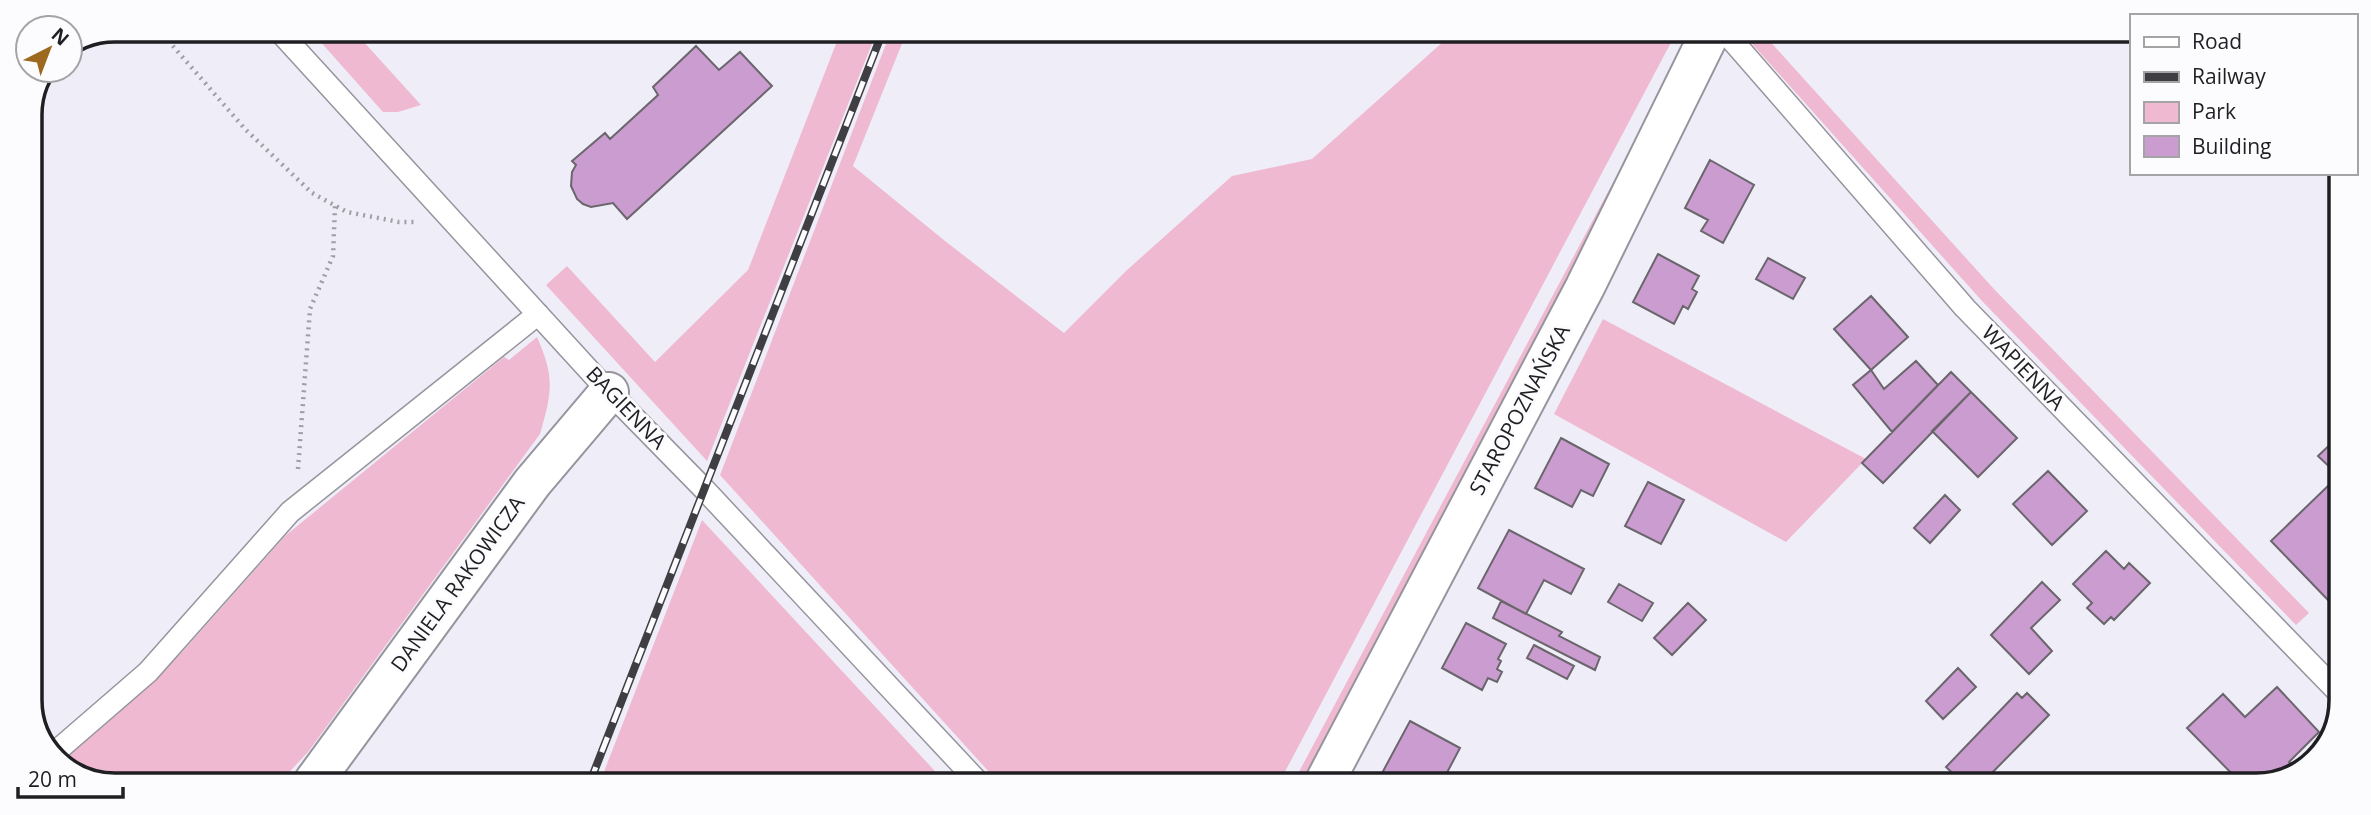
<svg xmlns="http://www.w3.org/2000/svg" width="2371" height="815" viewBox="0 0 2371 815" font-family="'Open Sans',sans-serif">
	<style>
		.green { fill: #eeb9d1 }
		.building { fill: #ca9cd0; stroke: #6b656c; stroke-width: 2 }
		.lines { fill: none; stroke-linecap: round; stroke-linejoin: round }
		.lane-casing { stroke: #96949d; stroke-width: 24 }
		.street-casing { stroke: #96949d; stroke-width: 42 }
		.secondary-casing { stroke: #96949d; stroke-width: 42 }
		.path { stroke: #9f9ea6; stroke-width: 4.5; stroke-dasharray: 2 5; stroke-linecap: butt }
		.lane { stroke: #fff; stroke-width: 21 }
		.street { stroke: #fff; stroke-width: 38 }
		.secondary { stroke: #fff; stroke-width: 38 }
		.rail-casing { stroke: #3f3e43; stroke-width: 8 }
		.rail { stroke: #fcfcfe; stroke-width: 5; stroke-dasharray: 16; stroke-linecap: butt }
		.labels { text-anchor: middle; stroke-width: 6; stroke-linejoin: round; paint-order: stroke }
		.street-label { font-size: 21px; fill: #1f1e22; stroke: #fcfcfe }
		.rim { fill: none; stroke: #1f1e22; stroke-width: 3.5 }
	</style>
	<rect width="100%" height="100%" fill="#efeef8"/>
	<!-- green -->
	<path class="green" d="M310,30H353L421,105L398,112H383Z
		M841,31H877L707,461L546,285L567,266L655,362L748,270Z
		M891,31H907L853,166L945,241L1064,333L1126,271L1232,176L1312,159L1454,32L1676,33L1279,783H999L720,475Z
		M1748,33H1766V37L1993,288L2309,613L2296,625L1982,301L1746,37Z
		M1674,68L1573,272L1304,783H1293Z
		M1603,319L1866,459L1786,542L1554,414Z
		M537,337C555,378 552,392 540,434L308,752L281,781H88L59,760L134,698L183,651L285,536L504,357L509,360Z
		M702,520L946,783L600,782Z"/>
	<!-- building -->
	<path class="building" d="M696,46L719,70L740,52L772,86L627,219L613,203L591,207L583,204L577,199L571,186L572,172L576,165L572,161L605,133L610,139L658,95L653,87Z
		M1710,160L1754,185L1723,243L1701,231L1708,220L1685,208Z
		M1658,254L1699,276L1692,289L1697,292L1688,309L1683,306L1674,324L1633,302Z
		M1768,258L1805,278L1793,299L1756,279Z
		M1871,296L1908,337L1871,370L1834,329Z
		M1916,361L1938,385L1892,432L1853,385L1871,370L1884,389Z
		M1951,372L1971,392L1883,483L1862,463Z
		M1971,392L2017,438L1978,477L1932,431Z
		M2339,436V476L2318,456Z
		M1561,438L1609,464L1593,496L1581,490L1572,507L1535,488Z
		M2048,471L2087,511L2052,545L2013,504Z
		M1648,482L1684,500L1661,544L1625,526Z
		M2330,484L2338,493V515L2330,524L2338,532V599L2333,595L2328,600L2271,541Z
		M1945,495L1960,510L1930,543L1914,528Z
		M1509,530L1584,569L1571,594L1544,580L1526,614L1478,588Z
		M2106,551L2124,569L2129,563L2150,583L2114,620L2111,617L2104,624L2087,608L2092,603L2073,584Z
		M2042,582L2060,600L2031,628L2052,651L2029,674L1991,635Z
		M1619,584L1653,603L1642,621L1608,602Z
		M1501,601L1562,632L1559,636L1600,657L1595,670L1493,618Z
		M1688,603L1706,620L1672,655L1654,638Z
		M1466,623L1506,644L1498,659L1501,661L1497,669L1502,672L1497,682L1488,678L1482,690L1442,668Z
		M1534,645L1574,666L1567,679L1527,658Z
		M1958,668L1976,687L1943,719L1926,701Z
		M2277,687L2319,732L2289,762L2298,771L2256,785H2243L2187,728L2223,694L2245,717Z
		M2017,693L2022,698L2027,693L2049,715L1980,785H1965L1946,767Z
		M1410,721L1460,748L1441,784L1397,783L1381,775Z"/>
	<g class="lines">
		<!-- lane casing -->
		<g class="lane-casing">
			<path id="lane" d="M278,30L609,392L704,489L979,783
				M1723,33L1731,39L1965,308L2337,691
				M52,755L148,672L290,512L538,314"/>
		</g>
		<!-- street casing -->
		<g class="street-casing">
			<path id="street" d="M314,781L532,483L609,392"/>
		</g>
		<!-- secondary casing -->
		<g class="secondary-casing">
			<path id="secondary" d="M1324,783L1585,287L1710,33"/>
		</g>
		<!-- path -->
		<path class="path" d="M159,30L245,129L312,193L347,212L399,222H414
			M298,469L310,309L333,256L335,206"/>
		<!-- lane -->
		<use href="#lane" class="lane"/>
		<!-- street -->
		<use href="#street" class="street"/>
		<!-- secondary -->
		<use href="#secondary" class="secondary"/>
		<!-- rail casing -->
		<g class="rail-casing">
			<path id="rail" d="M590,782L883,31"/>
		</g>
		<!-- rail -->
		<use href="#rail" class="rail"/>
	</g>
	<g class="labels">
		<!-- street labels -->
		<g class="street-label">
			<text transform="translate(2023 368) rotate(46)" y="7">WAPIENNA</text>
			<text transform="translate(626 408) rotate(46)" y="7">BAGIENNA</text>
			<text transform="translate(1520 410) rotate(-62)" y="7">STAROPOZNAŃSKA</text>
			<text transform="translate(458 584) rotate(-54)" y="7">DANIELA RAKOWICZA</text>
		</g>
	</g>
	<!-- crop -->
	<path d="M0 0H2371V815H0ZM115 42H2256A73 73 0 0 1 2329 115V700A73 73 0 0 1 2256 773H115A73 73 0 0 1 42 700V115A73 73 0 0 1 115 42Z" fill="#fcfcfe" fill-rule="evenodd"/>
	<path class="rim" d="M115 42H2256A73 73 0 0 1 2329 115V700A73 73 0 0 1 2256 773H115A73 73 0 0 1 42 700V115A73 73 0 0 1 115 42Z"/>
	<!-- legend -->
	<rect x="2130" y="14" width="228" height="161" fill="#fcfcfe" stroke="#a4a3a6" stroke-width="2"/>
	<rect x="2144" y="37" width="35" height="10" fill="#ffffff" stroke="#a4a3a6" stroke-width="2"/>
	<text x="2192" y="49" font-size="21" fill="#1f1e22">Road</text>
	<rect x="2144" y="72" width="35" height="10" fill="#3f3e43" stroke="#a4a3a6" stroke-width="2"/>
	<text x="2192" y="84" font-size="21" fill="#1f1e22">Railway</text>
	<rect x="2144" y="102" width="35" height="21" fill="#eeb9d1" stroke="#a4a3a6" stroke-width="2"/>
	<text x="2192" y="119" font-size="21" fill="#1f1e22">Park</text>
	<rect x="2144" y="136" width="35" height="21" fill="#ca9cd0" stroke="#a4a3a6" stroke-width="2"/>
	<text x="2192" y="154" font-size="21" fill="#1f1e22">Building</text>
	<!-- north arrow -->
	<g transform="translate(49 49) rotate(42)"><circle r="33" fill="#fcfcfe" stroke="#a4a3a6" stroke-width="2"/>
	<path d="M0-5L12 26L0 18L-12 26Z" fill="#9c691e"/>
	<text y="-10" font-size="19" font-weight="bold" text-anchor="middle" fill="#1f1e22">N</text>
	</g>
	<!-- scale -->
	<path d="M18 787v10h105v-10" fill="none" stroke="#1f1e22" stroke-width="3.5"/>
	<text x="28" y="787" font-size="21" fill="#1f1e22" stroke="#fcfcfe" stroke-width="5" paint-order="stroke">20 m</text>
</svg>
